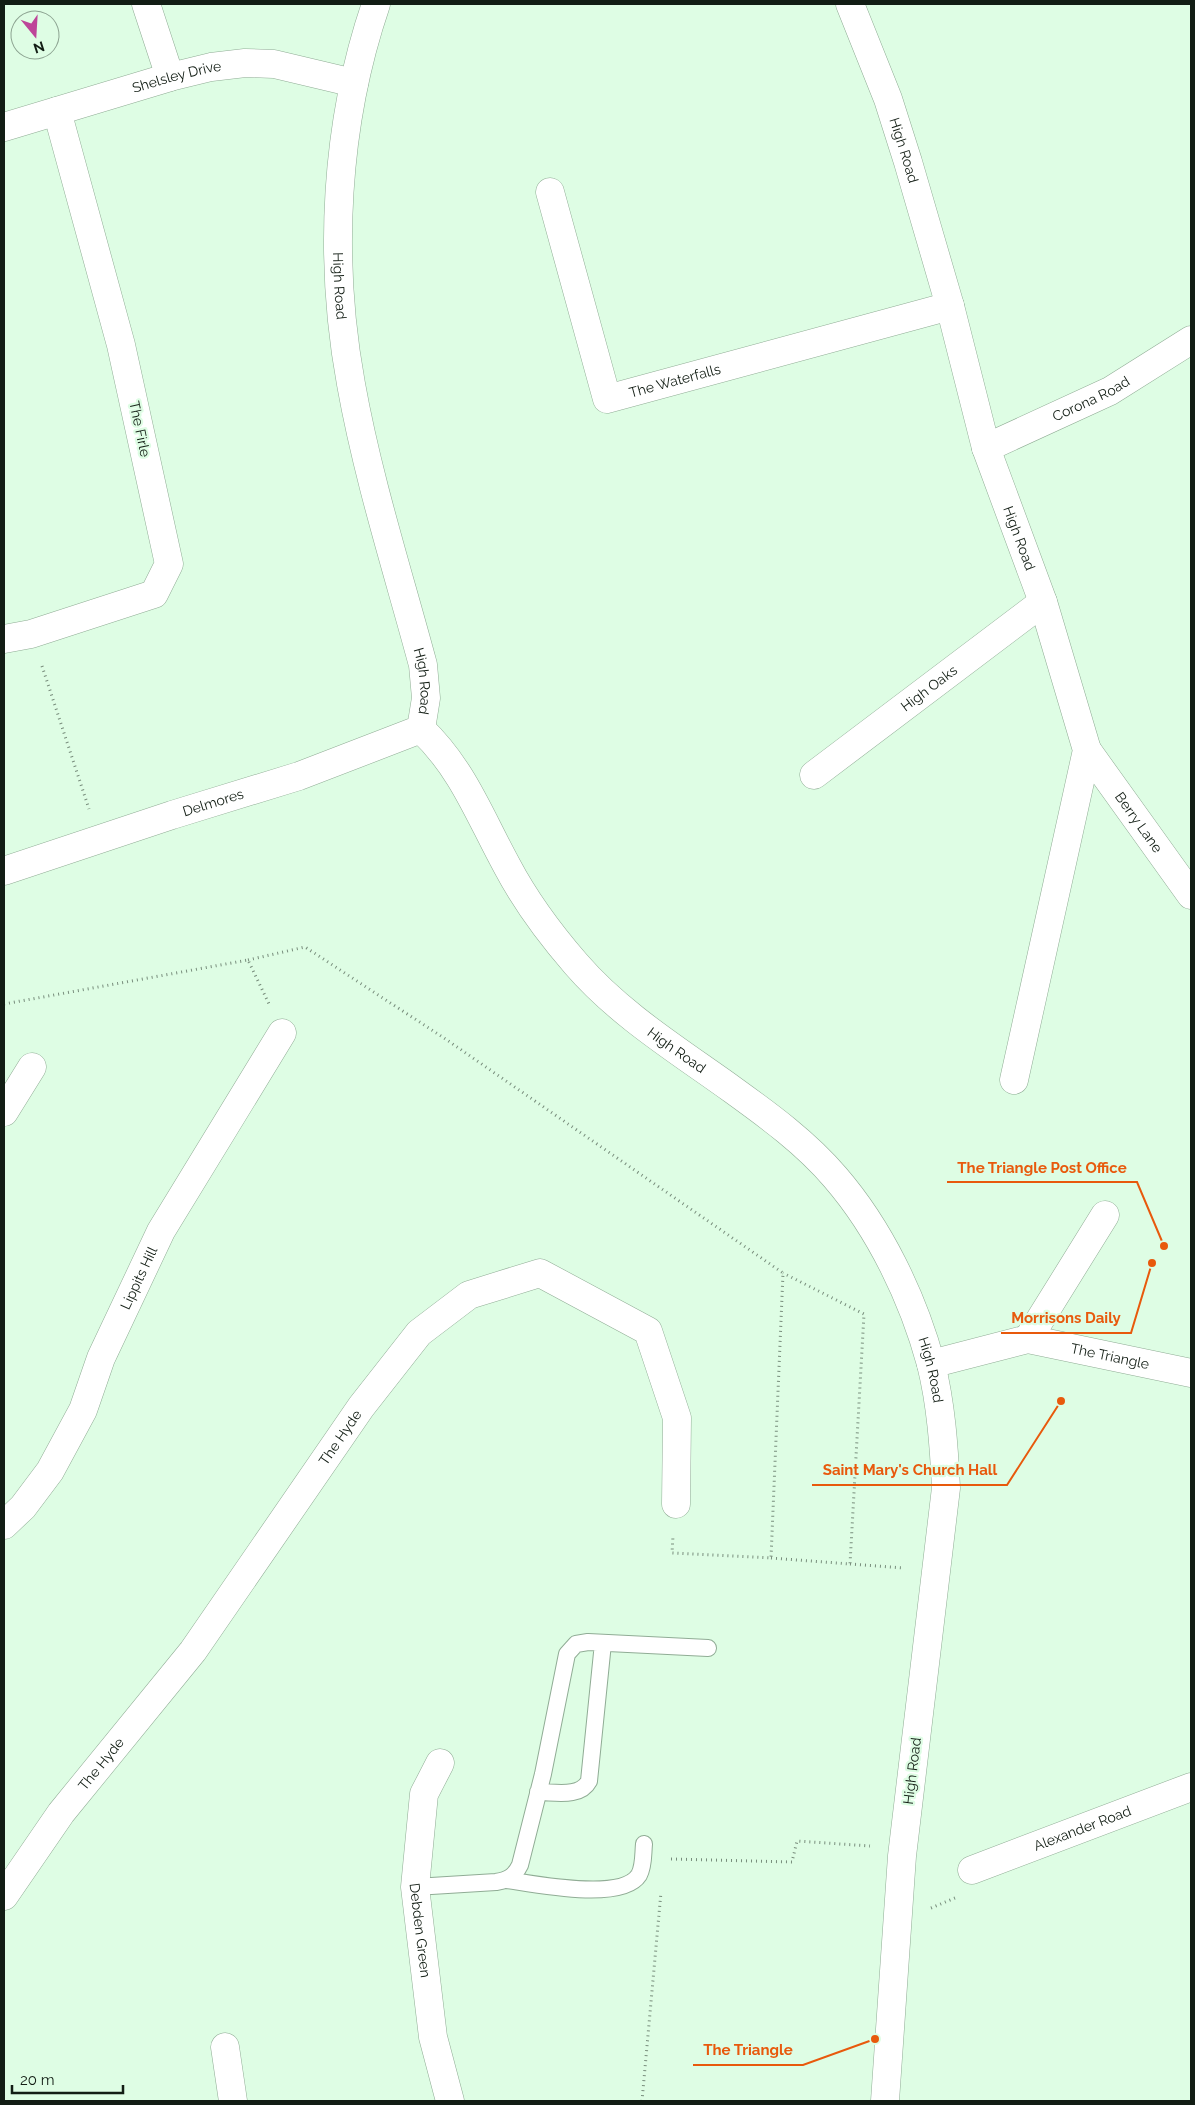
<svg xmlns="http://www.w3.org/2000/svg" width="1195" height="2105" viewBox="0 0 1195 2105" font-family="Raleway,sans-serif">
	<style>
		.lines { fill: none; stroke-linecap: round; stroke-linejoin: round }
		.service-casing { stroke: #90ac95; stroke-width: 18 }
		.minor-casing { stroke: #90ac95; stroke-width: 29 }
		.tertiary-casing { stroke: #90ac95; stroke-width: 29 }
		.path { stroke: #788d7c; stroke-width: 3; stroke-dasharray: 1 4; stroke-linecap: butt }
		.service { stroke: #fff; stroke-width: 16 }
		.minor { stroke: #fff; stroke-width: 28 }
		.tertiary { stroke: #fff; stroke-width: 28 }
		.labels { text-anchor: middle; stroke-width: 4.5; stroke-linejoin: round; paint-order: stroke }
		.street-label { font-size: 14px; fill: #121d14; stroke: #defde4 }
		.leader { fill: none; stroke: #e8590c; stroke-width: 2 }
		.callout-dot { fill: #e8590c; stroke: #defde4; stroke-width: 2 }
		.callout-label { font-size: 15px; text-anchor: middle; font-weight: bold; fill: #e8590c; stroke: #defde4; stroke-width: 4.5; stroke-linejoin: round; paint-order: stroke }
	</style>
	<rect width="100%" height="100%" fill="#defde4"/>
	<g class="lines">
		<!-- service casing -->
		<g class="service-casing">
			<path id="service" d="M538,1792C555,1792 580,1798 589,1781L603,1643
				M507,1880C534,1884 622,1902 639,1875C644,1866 643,1854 644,1844
				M415,1887L496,1882C508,1880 514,1877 520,1865L543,1774L567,1654L576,1644L588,1642L708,1648"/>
		</g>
		<!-- minor casing -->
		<g class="minor-casing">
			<g id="minor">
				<path d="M146,4L170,77"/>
				<path id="s1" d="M850,4L888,99L908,162L950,306L986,448L1043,602L1087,750L1014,1080"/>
				<path id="s2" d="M4,127L170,77L211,67L245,63L274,64L354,83"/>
				<path id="s3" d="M550,192L607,399L950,306"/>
				<path id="s4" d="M986,448L1110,391L1191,340"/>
				<path d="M4,639L31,634L154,594L169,564L121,345L57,111"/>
				<path id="s5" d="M1087,750L1191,895"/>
				<path id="s6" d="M814,775L1043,602"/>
				<path id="s7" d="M4,871L172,815L299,776L421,729"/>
				<path d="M4,1112L32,1067"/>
				<path d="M1028,1339L1105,1215"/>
				<path id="s8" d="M931,1364L1028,1339L1191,1373"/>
				<path id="s9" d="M4,1525L23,1507L50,1471L83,1410L101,1358L161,1231L282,1033"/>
				<path id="s10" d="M440,1763L424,1794L415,1887L433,2037L450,2101"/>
				<path id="s11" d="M972,1870L1191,1787"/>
				<path id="s12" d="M4,1896L61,1813L193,1651L361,1407L419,1333L469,1295L540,1273L648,1331L677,1418L676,1504"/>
				<path d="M225,2047L233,2101"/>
			</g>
		</g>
		<!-- tertiary casing -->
		<g class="tertiary-casing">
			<g id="tertiary">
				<path id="s13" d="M376,4C335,124 328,259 351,384C368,479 398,572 423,665L426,698L421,729C463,769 480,817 507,866C526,902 550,934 576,964C620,1015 679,1051 733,1090C769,1116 806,1143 835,1177C880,1229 913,1298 931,1364C941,1404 944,1447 946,1488L902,1856L885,2101"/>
			</g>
		</g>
		<!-- path -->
		<path class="path" d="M42,666L89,809
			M248,960L305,947L447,1040L783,1273L771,1558L672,1553L673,1536
			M4,1004L248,960L269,1004
			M771,1558L850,1564L864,1314L783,1273
			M850,1564L904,1568
			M671,1859L792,1862L797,1841L870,1846
			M931,1908L955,1898
			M642,2101L661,1892"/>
		<!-- service -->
		<use href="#service" class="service"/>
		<!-- minor -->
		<use href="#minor" class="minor"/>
		<!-- tertiary -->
		<use href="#tertiary" class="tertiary"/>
	</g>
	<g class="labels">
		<!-- street labels -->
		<g class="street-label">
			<text dy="5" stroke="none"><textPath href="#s2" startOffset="180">Shelsley Drive</textPath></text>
			<text dy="5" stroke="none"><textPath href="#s1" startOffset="156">High Road</textPath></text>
			<text dy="5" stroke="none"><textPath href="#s13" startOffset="286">High Road</textPath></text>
			<text dy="5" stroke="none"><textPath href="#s3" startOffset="285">The Waterfalls</textPath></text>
			<text dy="5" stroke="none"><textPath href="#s4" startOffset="116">Corona Road</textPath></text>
			<text transform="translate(140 429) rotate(78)" y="5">The Firle</text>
			<text dy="5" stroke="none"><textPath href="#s1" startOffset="561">High Road</textPath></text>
			<text dy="5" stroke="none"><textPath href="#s13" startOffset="691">High Road</textPath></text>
			<text dy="5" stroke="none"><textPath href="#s6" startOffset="144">High Oaks</textPath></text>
			<text dy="5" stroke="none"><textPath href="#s7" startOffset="220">Delmores</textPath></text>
			<text dy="5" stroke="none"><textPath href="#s5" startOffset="89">Berry Lane</textPath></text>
			<text dy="5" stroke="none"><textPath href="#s13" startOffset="1155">High Road</textPath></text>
			<text dy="5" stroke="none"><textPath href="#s9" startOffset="284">Lippits Hill</textPath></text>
			<text dy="5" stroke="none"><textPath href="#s8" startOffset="184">The Triangle</textPath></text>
			<text dy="5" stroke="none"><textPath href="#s13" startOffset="1576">High Road</textPath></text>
			<text dy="5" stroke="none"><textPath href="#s12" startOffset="569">The Hyde</textPath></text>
			<text dy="5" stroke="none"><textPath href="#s12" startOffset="164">The Hyde</textPath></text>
			<text transform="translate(912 1771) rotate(-83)" y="5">High Road</text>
			<text dy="5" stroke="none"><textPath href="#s11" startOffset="118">Alexander Road</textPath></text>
			<text dy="5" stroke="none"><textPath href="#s10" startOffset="172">Debden Green</textPath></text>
		</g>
	</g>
	<!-- callouts -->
	<path class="leader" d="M1164 1246L1137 1182H947M1152 1263L1131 1333H1001M1061 1401L1007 1485H812M875 2039L803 2065H693"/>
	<g class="callout-dot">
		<circle cx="1164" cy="1246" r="5"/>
		<circle cx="1152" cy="1263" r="5"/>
		<circle cx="1061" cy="1401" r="5"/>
		<circle cx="875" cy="2039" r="5"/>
	</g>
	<g class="callout-label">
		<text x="1042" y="1173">The Triangle Post Office</text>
		<text x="1066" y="1323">Morrisons Daily</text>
		<text x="910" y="1475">Saint Mary's Church Hall</text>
		<text x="748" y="2055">The Triangle</text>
	</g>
	<!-- border -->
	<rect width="1195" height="2105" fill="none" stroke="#121d14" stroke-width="10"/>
	<!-- north arrow -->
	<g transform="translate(35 35) rotate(162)"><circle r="24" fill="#defde4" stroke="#8ca391"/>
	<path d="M0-4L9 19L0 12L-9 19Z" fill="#be4599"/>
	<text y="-8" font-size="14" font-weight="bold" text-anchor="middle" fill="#121d14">N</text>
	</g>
	<!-- scale -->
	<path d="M12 2085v8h111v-8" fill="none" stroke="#121d14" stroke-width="2.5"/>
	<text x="20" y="2085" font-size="15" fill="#121d14" stroke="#defde4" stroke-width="4" paint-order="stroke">20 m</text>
</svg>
